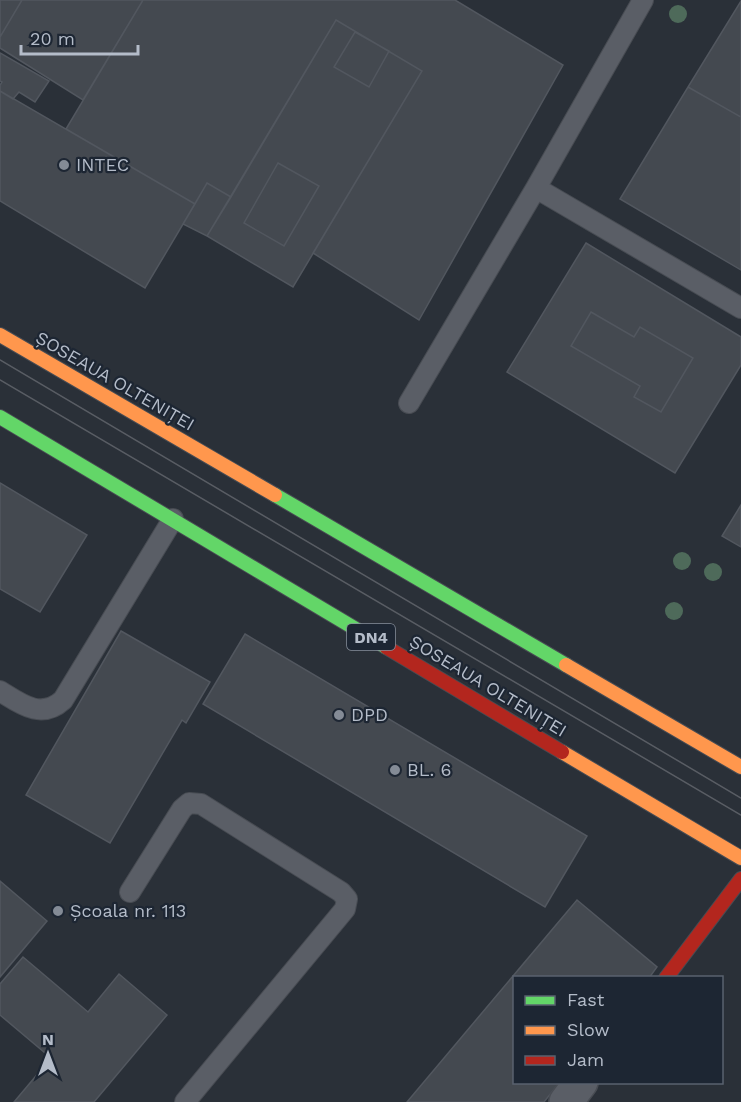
<svg xmlns="http://www.w3.org/2000/svg" width="741" height="1102" viewBox="0 0 741 1102" font-family="'Work Sans',sans-serif">
	<style>
		.building { fill: #444950; stroke: #52575f; stroke-width: 1.5 }
		.lines { fill: none; stroke-linecap: round; stroke-linejoin: round }
		.lane-casing { stroke: #484c53; stroke-width: 22 }
		.street-casing { stroke: #484c53; stroke-width: 36 }
		.fast-casing { stroke: #484c53; stroke-width: 16 }
		.slow-casing { stroke: #484c53; stroke-width: 16 }
		.jam-casing { stroke: #484c53; stroke-width: 16 }
		.lane { stroke: #5a5e66; stroke-width: 20 }
		.street { stroke: #5a5e66; stroke-width: 33 }
		.fast { stroke: #63d668; stroke-width: 14 }
		.slow { stroke: #ff974d; stroke-width: 14 }
		.jam { stroke: #b3261e; stroke-width: 14 }
		.tram { stroke: #595d64; stroke-width: 1.5 }
		.tree { fill: #4e6a5a }
		.poi-dot { fill: #848b96; stroke: #1d2633; stroke-width: 2 }
		.labels { text-anchor: middle; stroke-width: 4.5; stroke-linejoin: round; paint-order: stroke }
		.shield { fill: #1d2633; stroke: #878f9c; stroke-width: 1.5 }
		.shield-label { font-size: 16px; font-weight: bold; fill: #b4bcc9 }
		.poi-label { font-size: 18px; fill: #b4bcc9; stroke: #1d2633; text-anchor: start }
		.street-label { font-size: 18px; fill: #b4bcc9; stroke: #1d2633 }
	</style>
	<rect width="100%" height="100%" fill="#2a3038"/>
	<!-- building -->
	<path class="building" d="M0,0H22L0,37Z
		M22,0H143L83,100L0,48V37Z
		M143,0H455L563,65L419,320L313,253L422,71L336,20L231,197L207,183L195,204L66,129Z
		M741,1V117L688,87Z
		M336,20L422,71L293,287L207,236Z
		M355,32L389,51L369,87L334,67Z
		M0,53L49,81L35,102L19,92L13,99L0,91V85L2,82L0,81Z
		M688,87L741,117V270L620,199Z
		M0,91L195,204L145,288L0,201Z
		M278,163L319,186L284,246L244,223Z
		M207,183L231,197L207,236L183,224Z
		M586,243L741,337V365L675,473L507,372Z
		M591,312L634,337L640,327L693,358L661,412L634,397L640,386L571,346Z
		M0,483L87,535L40,612L0,589Z
		M741,505V547L722,536Z
		M121,631L210,682L186,723L182,720L110,843L26,795Z
		M245,634L587,836L545,907L203,704Z
		M0,881L47,921L0,977Z
		M577,900L657,967L649,978H514V1082H560L544,1102H407Z
		M23,957L88,1012L119,974L167,1015L94,1102H14L51,1058L0,1015V984Z"/>
	<g class="lines">
		<!-- lane casing -->
		<g class="lane-casing">
			<path id="lane" d="M536,188L741,308
				M409,403L536,188L643,0
				M0,691C21,704 41,720 63,700L173,519
				M130,892L182,809L189,803L201,804L341,892L347,899L345,909L185,1102"/>
		</g>
		<!-- street casing -->
		<g class="street-casing">
			<path id="street" d="M566,1102L581,1082"/>
		</g>
		<!-- fast casing -->
		<g class="fast-casing">
			<path id="fast" d="M0,417L386,647
				M275,495L566,665"/>
		</g>
		<!-- slow casing -->
		<g class="slow-casing">
			<path id="slow" d="M0,335L275,495
				M566,665L741,767
				M562,752L741,858"/>
		</g>
		<!-- jam casing -->
		<g class="jam-casing">
			<path id="jam" d="M386,647L562,752
				M666,978L741,879"/>
		</g>
		<!-- lane -->
		<use href="#lane" class="lane"/>
		<!-- street -->
		<use href="#street" class="street"/>
		<!-- fast -->
		<use href="#fast" class="fast"/>
		<!-- slow -->
		<use href="#slow" class="slow"/>
		<!-- jam -->
		<use href="#jam" class="jam"/>
		<!-- tram -->
		<path class="tram" d="M0,360L741,798
			M0,380L741,815"/>
	</g>
	<!-- trees -->
	<g class="tree">
		<circle cx="678" cy="14" r="9"/>
		<circle cx="682" cy="561" r="9"/>
		<circle cx="713" cy="572" r="9"/>
		<circle cx="674" cy="611" r="9"/>
	</g>
	<!-- markers -->
	<g class="poi-dot">
		<circle cx="64" cy="165" r="6"/>
		<circle cx="339" cy="715" r="6"/>
		<circle cx="395" cy="770" r="6"/>
		<circle cx="58" cy="911" r="6"/>
	</g>
	<g class="labels">
		<!-- shield labels -->
		<rect class="shield" x="347" y="624" width="48" height="26" rx="4.5"/>
		<g class="shield-label">
			<text x="371" y="643">DN4</text>
		</g>
		<!-- poi labels -->
		<g class="poi-label">
			<text x="76" y="171">INTEC</text>
			<text x="351" y="721">DPD</text>
			<text x="407" y="776">BL. 6</text>
			<text x="70" y="917">Școala nr. 113</text>
		</g>
		<!-- street labels -->
		<g class="street-label">
			<text transform="translate(115 381) rotate(30)" y="6">ȘOSEAUA OLTENIȚEI</text>
			<text transform="translate(488 686) rotate(31)" y="6">ȘOSEAUA OLTENIȚEI</text>
		</g>
	</g>
	<!-- legend -->
	<rect x="513" y="976" width="210" height="108" fill="#1d2633" stroke="#59626f" stroke-width="1.5"/>
	<rect x="525" y="996" width="30" height="9" fill="#63d668" stroke="#59626f" stroke-width="1.5"/>
	<text x="567" y="1006" font-size="18" fill="#b4bcc9">Fast</text>
	<rect x="525" y="1026" width="30" height="9" fill="#ff974d" stroke="#59626f" stroke-width="1.5"/>
	<text x="567" y="1036" font-size="18" fill="#b4bcc9">Slow</text>
	<rect x="525" y="1056" width="30" height="9" fill="#b3261e" stroke="#59626f" stroke-width="1.5"/>
	<text x="567" y="1066" font-size="18" fill="#b4bcc9">Jam</text>
	<!-- north arrow -->
	<g transform="translate(48 1054)" stroke="#1d2633" stroke-width="4.5" paint-order="stroke">
	<path d="M0-4.5L10 22L0 15L-10 22Z" fill="#b4bcc9"/>
	<text y="-9" font-size="16" font-weight="bold" text-anchor="middle" fill="#b4bcc9">N</text>
	</g>
	<!-- scale -->
	<path d="M21 45v9h117v-9" fill="none" stroke="#b4bcc9" stroke-width="3"/>
	<text x="30" y="45" font-size="18" fill="#b4bcc9" stroke="#1d2633" stroke-width="4.5" paint-order="stroke">20 m</text>
</svg>
